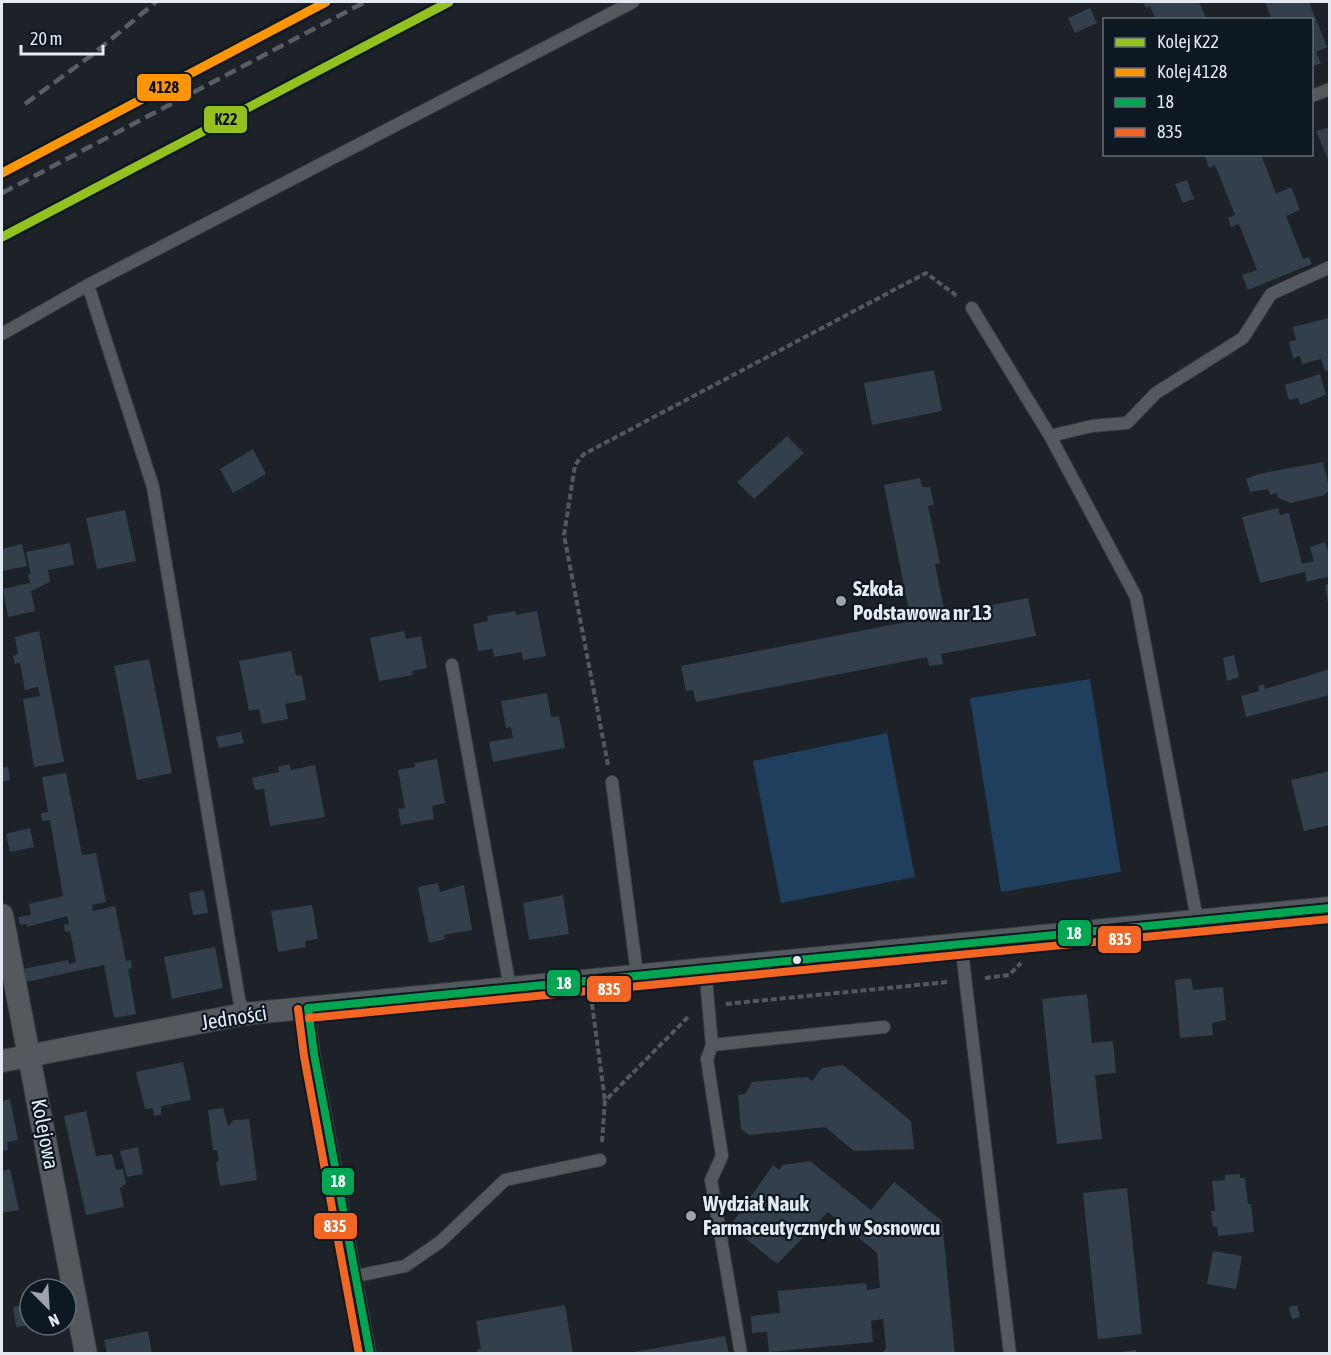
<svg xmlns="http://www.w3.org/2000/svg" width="1331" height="1355" viewBox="0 0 1331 1355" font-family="'Asap Condensed',sans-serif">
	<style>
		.green { fill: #203f5f }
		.building { fill: #333f4a }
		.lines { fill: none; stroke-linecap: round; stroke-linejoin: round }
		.service-casing { stroke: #383c41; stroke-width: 14 }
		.minor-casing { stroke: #383c41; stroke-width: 24 }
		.path { stroke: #53585d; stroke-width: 4; stroke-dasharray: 6 3; stroke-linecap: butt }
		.service { stroke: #54595e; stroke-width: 12 }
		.minor { stroke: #54595e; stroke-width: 22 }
		.rail { stroke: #585e63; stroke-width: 4.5; stroke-dasharray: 12 6; stroke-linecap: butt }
		.bus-1-casing { stroke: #0e1822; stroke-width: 12 }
		.bus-2-casing { stroke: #0e1822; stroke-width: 12 }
		.bus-1 { stroke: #00a651; stroke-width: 8 }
		.bus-2 { stroke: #f26522; stroke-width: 8 }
		.rail-1-casing { stroke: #0e1822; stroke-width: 14 }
		.rail-2-casing { stroke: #0e1822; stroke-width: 14 }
		.rail-1 { stroke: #95c11f; stroke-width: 9 }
		.rail-2 { stroke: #ff9500; stroke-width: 9 }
		.poi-dot { fill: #9da4ab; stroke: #0e1822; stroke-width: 2 }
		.bus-dot { fill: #e3eaf1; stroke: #0e1822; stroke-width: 2 }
		.labels { text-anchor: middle; stroke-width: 4.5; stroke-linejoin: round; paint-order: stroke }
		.poi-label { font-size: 21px; font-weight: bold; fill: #e3eaf1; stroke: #0e1822; text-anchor: start }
		.street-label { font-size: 21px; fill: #e3eaf1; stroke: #0e1822 }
		.line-badge { stroke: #0e1822; stroke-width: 2 }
		.badge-label { font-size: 16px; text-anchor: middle; font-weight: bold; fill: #fff }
		.pale-badge-label { font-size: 16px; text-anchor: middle; font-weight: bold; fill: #111 }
	</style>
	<rect width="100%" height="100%" fill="#1c2228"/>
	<!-- green -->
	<path class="green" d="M1090,679L1121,872L1001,892L970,698Z
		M887,733L915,877L781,903L753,761Z"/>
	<!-- building -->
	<path class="building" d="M1143,2H1199L1207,20H1156L1150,6L1146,8Z
		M1265,2H1309L1327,47L1316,52L1321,63L1312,67V20H1272Z
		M1090,8L1097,23L1075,33L1068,18Z
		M1330,127V162H1329L1316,131Z
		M1211,154H1261L1276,194L1291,187L1300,210L1286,216L1303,259L1309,257L1312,264L1248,290L1242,275L1257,270L1239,224L1231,227L1228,218L1235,215L1215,165L1209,168L1205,157Z
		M1187,180L1194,199L1183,203L1175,184Z
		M1329,318L1330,370L1325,371L1321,359L1302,364L1300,356L1293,358L1289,342L1296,340L1293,327Z
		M934,370L942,411L872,425L864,383Z
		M1320,374L1326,395L1300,405L1298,398L1289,400L1285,385Z
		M787,436L804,453L754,499L737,482Z
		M253,449L266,474L233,493L220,469Z
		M1323,462L1330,490L1324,495L1291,503L1278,498L1277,493L1270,495L1268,489L1250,492L1246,479L1258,474Z
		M920,478L922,487H930L934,505L928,506L940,563L935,564L945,614L1028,598L1036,636L941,654L943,664L929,666L927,657L696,702L693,690L686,691L681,666L911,621L884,485Z
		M1278,508L1280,515L1289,513L1302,564L1314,561L1310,547L1325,542L1330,557V576L1307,582L1305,572L1260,583L1242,517Z
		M125,510L136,561L97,569L86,518Z
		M70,543L74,565L48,570L50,582L31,591L35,611L8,617L3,589L30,583L28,574H31L26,552Z
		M22,544L27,566L2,571V549Z
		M1330,584V602L1328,603L1325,585Z
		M515,611L516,615L537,611L546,656L523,660L522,652L494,657L493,649L478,651L473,624L488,621L487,616Z
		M39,631L64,762L34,767L23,699L40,696L38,687L25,690L20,663L15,664L13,656L18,654L15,637Z
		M404,631L406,639L421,636L427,668L412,671L413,675L379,681L370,638Z
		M291,651L296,675L302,676L306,700L285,704L288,719L262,724L259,709L249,711L239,661Z
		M1234,655L1239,677L1227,681L1223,658Z
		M149,659L172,773L137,780L114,666Z
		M1330,669V695L1246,717L1241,696L1259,691L1258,686L1264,684L1265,689Z
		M547,693L551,717L559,716L565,748L493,762L489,742L513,738L511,727L506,728L501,701Z
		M241,732L244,743L219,748L216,737Z
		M437,759L445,803L432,806L434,819L401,825L398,809L405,808L398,770L415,767V763Z
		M289,764L291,770L315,765L325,817L270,826L264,789L255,790L252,778L279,772L278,767Z
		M8,767L10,780L2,782V768Z
		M1330,771V825L1304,831L1291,780Z
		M66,773L82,855L96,853L106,902L92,905L93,911L115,906L126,961L131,960L132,968L128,969L136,1014L114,1018L104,965L26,982L23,969L68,960L69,964L76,962L70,931L65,932L64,925L69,924L67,916L27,927V924L20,925L18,917L31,915L29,904L63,896L50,820L42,821L41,813L48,812L42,777Z
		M30,828L34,847L10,852L6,834Z
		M438,883L440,892L464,885L472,930L444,935L445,939L429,943L418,887Z
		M204,890L208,913L193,915L189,893Z
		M563,895L569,934L529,940L523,903Z
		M312,905L318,939L305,941L306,947L278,952L271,911Z
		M215,947L223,988L172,999L164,957Z
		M1191,978L1193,990L1223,987L1226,1020L1212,1023L1213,1035L1180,1038L1175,980Z
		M1087,994L1092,1043L1113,1041L1116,1073L1095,1075L1102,1139L1057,1144L1042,999Z
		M183,1062L191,1100L161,1106V1114L154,1116L153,1108L145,1109L136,1072Z
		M843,1065L911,1121L914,1149L854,1151L825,1127L749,1135L741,1129L738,1095L745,1094L752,1082L807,1077L812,1081L822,1068Z
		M10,1099L18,1140L7,1142L8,1150L2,1151V1101Z
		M223,1108L228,1126L234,1120L249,1119L257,1180L220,1186L216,1163L219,1159L217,1150H213L208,1110Z
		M86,1111L96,1156L112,1154L116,1170L123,1169L126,1184L120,1188L124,1207L86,1215L64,1116Z
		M138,1147L143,1174L127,1177L120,1151Z
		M810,1161L871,1210L894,1182L942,1221L955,1354H881L886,1348L883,1319L871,1321L873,1342L769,1352L767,1332L752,1333L751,1316L780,1313L778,1291L866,1283L867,1290L880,1288L877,1253L828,1212L777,1264L730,1226L773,1165L779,1170L783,1165Z
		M10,1169L19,1210L2,1213V1171Z
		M1240,1174V1178H1245L1248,1204H1251L1254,1232L1218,1236L1217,1226L1213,1227L1211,1211H1215L1212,1181L1225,1180V1175Z
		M1127,1188L1142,1334L1098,1339L1083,1193Z
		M1213,1251L1242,1256L1236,1289L1207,1284Z
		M30,1304V1325L16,1327L13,1307Z
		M565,1305L573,1354H478L477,1349H481L476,1321Z
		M1297,1305L1300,1317L1292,1319L1289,1307Z
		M148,1331L152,1354H107L104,1340Z
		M725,1336L729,1354H634V1352Z
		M1136,1350V1354H1121V1352Z"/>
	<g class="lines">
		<!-- service casing -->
		<g class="service-casing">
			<path id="service" d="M1312,96L1330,89
				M88,285L153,487L239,999L244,1014
				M972,308L1050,436L1136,597L1197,919
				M2,334L88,285L633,2
				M1050,436L1092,426L1127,423L1156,393L1243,338L1271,294L1330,267
				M452,665L510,988
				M612,782L637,974
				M961,943L1010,1354
				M705,968L712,1045L884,1027
				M308,1008L314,1054L370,1354
				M712,1045L707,1059L722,1156L711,1180L741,1354
				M356,1276L405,1266L440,1242L505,1180L600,1160"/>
		</g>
		<!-- minor casing -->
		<g class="minor-casing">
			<path id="minor" d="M2,915L86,1354
				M2,1061L244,1014L1330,908"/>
		</g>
		<!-- path -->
		<path class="path" d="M608,765L564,535L575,465L584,454L926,273L957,296
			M985,978L1009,975L1021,963
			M592,1004L605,1101
			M726,1004L948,982
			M602,1142L605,1101L689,1016"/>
		<!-- service -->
		<use href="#service" class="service"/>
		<!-- minor -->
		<use href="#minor" class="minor"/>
		<!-- rail -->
		<path class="rail" d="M25,104L92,55L156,2
			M2,193L365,2"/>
		<!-- bus-1 casing -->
		<g class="bus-1-casing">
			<path id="bus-1" d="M308,1008L1330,908
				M308,1008L314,1054L370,1354"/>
		</g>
		<!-- bus-2 casing -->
		<g class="bus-2-casing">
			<path id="bus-2" d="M298,1009L304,1056L359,1354
				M309,1018L1330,919"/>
		</g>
		<!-- bus-1 -->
		<use href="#bus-1" class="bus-1"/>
		<!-- bus-2 -->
		<use href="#bus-2" class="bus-2"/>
		<!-- rail-1 casing -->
		<g class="rail-1-casing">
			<path id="rail-1" d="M2,237L449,2"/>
		</g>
		<!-- rail-2 casing -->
		<g class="rail-2-casing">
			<path id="rail-2" d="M2,173L326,2"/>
		</g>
		<!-- rail-1 -->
		<use href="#rail-1" class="rail-1"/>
		<!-- rail-2 -->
		<use href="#rail-2" class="rail-2"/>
	</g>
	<!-- markers -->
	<g class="poi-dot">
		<circle cx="841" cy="601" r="6"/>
		<circle cx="691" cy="1216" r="6"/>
	</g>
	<circle class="bus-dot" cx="797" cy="960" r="5"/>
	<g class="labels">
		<!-- poi labels -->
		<g class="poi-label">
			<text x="853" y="596">Szkoła<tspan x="853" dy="24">Podstawowa nr 13</tspan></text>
			<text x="703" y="1211">Wydział Nauk<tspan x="703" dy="24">Farmaceutycznych w Sosnowcu</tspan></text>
		</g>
		<!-- street labels -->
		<g class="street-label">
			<text transform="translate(234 1018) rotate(-9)" y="7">Jedności</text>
			<text transform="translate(45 1134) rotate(79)" y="7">Kolejowa</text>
		</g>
	</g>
	<g class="line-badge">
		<rect x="136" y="73" width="56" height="29" rx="6" fill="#ff9500"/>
		<rect x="203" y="105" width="45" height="29" rx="6" fill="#95c11f"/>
		<rect x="1057" y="919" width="35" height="28" rx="6" fill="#00a651"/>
		<rect x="1097" y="925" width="45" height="29" rx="6" fill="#f26522"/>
		<rect x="546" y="969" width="35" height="28" rx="6" fill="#00a651"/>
		<rect x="586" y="975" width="46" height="28" rx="6" fill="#f26522"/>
		<rect x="321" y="1167" width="34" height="29" rx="6" fill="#00a651"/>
		<rect x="313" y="1212" width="45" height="28" rx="6" fill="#f26522"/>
	</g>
	<g class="badge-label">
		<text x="1074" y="939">18</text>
		<text x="1120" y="945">835</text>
		<text x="564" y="989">18</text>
		<text x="609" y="995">835</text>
		<text x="338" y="1187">18</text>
		<text x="335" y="1232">835</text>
	</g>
	<g class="pale-badge-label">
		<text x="164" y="93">4128</text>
		<text x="226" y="125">K22</text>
	</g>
	<!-- border -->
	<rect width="1331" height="1355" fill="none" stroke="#e3eaf1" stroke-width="6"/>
	<!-- legend -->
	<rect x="1103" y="18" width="210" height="138" fill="#0e1822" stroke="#636c75" stroke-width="1.5"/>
	<rect x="1115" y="38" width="30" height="9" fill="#95c11f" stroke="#636c75" stroke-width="1.5"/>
	<text x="1157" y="48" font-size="18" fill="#e3eaf1">Kolej K22</text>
	<rect x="1115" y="68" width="30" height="9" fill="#ff9500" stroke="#636c75" stroke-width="1.5"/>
	<text x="1157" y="78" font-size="18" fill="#e3eaf1">Kolej 4128</text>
	<rect x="1115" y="98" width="30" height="9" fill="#00a651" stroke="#636c75" stroke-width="1.5"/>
	<text x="1157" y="108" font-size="18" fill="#e3eaf1">18</text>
	<rect x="1115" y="128" width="30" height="9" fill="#f26522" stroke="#636c75" stroke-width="1.5"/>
	<text x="1157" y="138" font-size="18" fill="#e3eaf1">835</text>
	<!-- north arrow -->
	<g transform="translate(48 1307) rotate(156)"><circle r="28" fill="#0e1822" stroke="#636c75" stroke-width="1.5"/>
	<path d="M0-4.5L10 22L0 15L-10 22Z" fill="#9da4ab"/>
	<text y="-9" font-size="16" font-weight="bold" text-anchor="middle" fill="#e3eaf1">N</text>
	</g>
	<!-- scale -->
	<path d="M21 45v9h82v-9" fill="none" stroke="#e3eaf1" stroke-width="3"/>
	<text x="30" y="45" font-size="18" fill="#e3eaf1" stroke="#0e1822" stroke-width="4.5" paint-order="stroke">20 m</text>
</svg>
